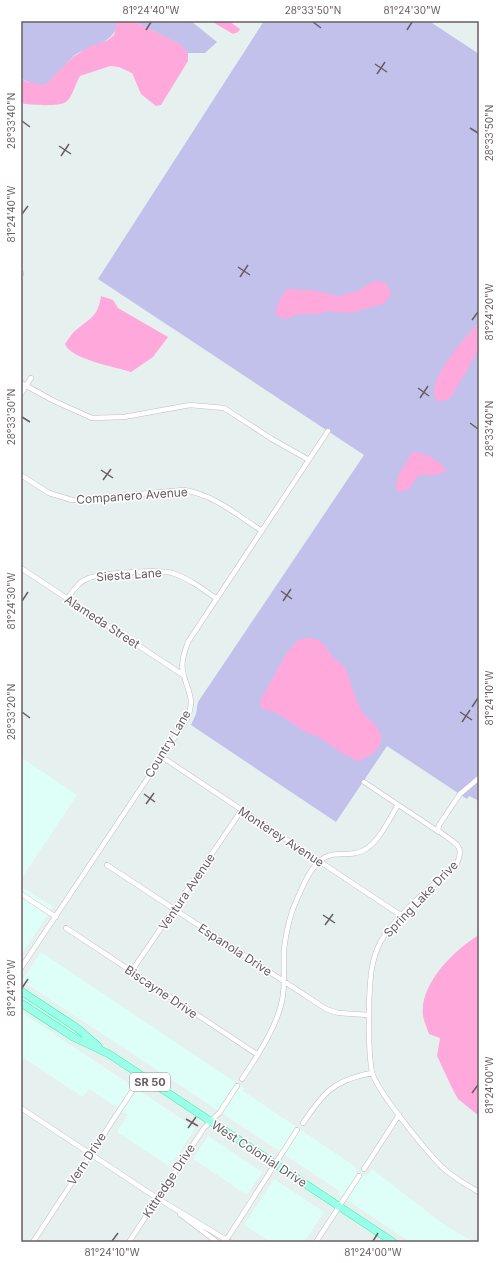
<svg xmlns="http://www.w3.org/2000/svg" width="500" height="1263" viewBox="0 0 500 1263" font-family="Inter,sans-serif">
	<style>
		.commercial { fill: #ddfff7 }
		.green { fill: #c1c1eb }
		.water { fill: #ffa8db }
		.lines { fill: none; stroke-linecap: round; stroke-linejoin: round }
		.minor-casing { stroke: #c3bbbe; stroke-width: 5.5 }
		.trunk-casing { stroke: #00f7a5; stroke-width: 8 }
		.minor { stroke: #fff; stroke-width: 4.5 }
		.trunk { stroke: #9effe8; stroke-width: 7 }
		.ticks { fill: none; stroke: #685d62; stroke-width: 1.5 }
		.labels { text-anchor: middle; stroke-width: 3; stroke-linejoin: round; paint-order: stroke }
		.shield { fill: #fff; stroke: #958e91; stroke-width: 1 }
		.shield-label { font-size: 11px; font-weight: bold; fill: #685d62 }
		.street-label { font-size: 12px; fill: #685d62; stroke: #fff }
		.neatline { fill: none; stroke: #685d62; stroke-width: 1.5 }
		.ticks-label { font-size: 10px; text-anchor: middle; fill: #685d62 }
	</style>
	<rect width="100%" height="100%" fill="#e6f1ef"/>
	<!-- commercial -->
	<path class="commercial" d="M21,757L77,795L21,879Z
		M21,886L53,907L21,955Z
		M41,952L244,1088L243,1091L356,1167V1172L360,1175L363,1176L368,1175L372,1169L443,1224L474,1242H410L338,1194L340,1191L22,981Z
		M21,1012L195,1128L170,1167L117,1132L128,1115L89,1089L83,1097L21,1056Z
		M208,1136L262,1172L247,1195L193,1159Z
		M274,1179L324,1212L304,1242H270L244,1225Z"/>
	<!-- green -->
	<path class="green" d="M21,21H117C117,44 90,45 75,55C66,62 55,83 44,85C37,87 27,82 21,78Z
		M133,21H191L217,42L205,53H188L179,44Z
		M264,21H429L479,54V801L469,796L467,799L387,746L336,822L191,725L196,714L198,702L364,455L98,279Z"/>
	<!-- water -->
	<path class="water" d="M117,21H133L180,44L188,53V61L161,105L156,106L141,94L132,73L119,67L110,66L80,76C75,84 73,96 66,102C59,107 29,105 21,103V78L27,82L45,85L73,57L87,48L108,40L114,35Z
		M211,21H229L240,29L238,32L233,34Z
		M374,281L384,282L390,290L391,295L383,304L351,313L329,311L318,314H298L286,319L277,316L275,312L280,299L287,289L311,290L338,296L358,291Z
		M101,296L113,300L118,308L168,337L153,357L131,372C116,367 70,359 65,344C68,340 71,334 75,331C90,318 98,317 101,296Z
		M479,322V349L453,394L448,400L438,401C420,385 469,334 479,322Z
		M412,452C425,453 439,459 446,470C438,478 428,474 418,476L409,489L399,492L396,488C396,474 406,464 412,452Z
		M306,638C323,639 323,643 331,655C335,661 342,663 345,668C351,681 354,696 360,708C365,717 379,726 381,735C384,748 367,760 356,761L351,757L345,755L317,736L307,733L275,712L262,709L260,701L286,654L297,641Z
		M479,935V1116L458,1099L453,1090L437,1056L440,1038L429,1034C427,1028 424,1022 423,1016C419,984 454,950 479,935Z"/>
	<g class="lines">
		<!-- minor casing -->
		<g class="minor-casing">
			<path id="minor" d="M21,274V273
				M21,383L54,401L92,418L124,417L190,405L224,408L272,439L309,460
				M21,394L31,378
				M21,475L49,493L72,500L184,490C214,495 236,514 262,531
				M21,568L183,675
				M67,599C73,591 79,581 89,578C104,573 157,569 172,573C188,578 203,589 217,599
				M162,757L402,916
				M479,778L460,794L439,825L438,830C449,841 467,843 457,863C434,885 397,914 381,941C370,961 370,983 369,1005C369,1027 368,1051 372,1072C376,1090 427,1152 442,1167C453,1177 466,1185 479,1192
				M364,782L439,832
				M107,865L326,1009L338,1013L369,1015
				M21,894L56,917
				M66,928L258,1055
				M21,968L187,719C195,700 189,694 184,676C180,664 184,653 188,642L328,431
				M131,972L241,811
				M242,1079C258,1055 279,1024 283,995C285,980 283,964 284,949C286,933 290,914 297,899C304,884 313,859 331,855C343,853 355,856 366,849C380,840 389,819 398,805
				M21,1108L157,1198L230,1242
				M303,1123C324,1092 334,1080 372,1073
				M364,1169L399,1115
				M180,1214L217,1242
				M33,1242L142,1076
				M129,1242L204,1128L220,1112L237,1086
				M225,1242L297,1130
				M316,1242L359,1176"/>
		</g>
		<!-- trunk casing -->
		<g class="trunk-casing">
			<path id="trunk" d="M21,991L77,1028L98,1046
				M21,1003L73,1037L109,1054L393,1242"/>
		</g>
		<!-- minor -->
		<use href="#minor" class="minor"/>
		<!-- trunk -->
		<use href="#trunk" class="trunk"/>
	</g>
	<!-- ticks -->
	<path class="ticks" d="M313,22L321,28M146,30L151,22M407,30L412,22M375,64L387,72M377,74L385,62M22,121L30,127M470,128L478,133M59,146L71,154M61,156L69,144M22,214L28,206M238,267L250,275M240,277L248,265M472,320L478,312M418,388L429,396M420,398L428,386M22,417L30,422M470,423L478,429M101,470L113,478M103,480L111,469M281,591L292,599M22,601L28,592M283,601L291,589M472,707L478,698M22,712L30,718M460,712L472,720M462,722L470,710M144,794L155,802M146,804L154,793M323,915L335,923M325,925L333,914M22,988L28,979M472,1093L478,1085M186,1119L198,1126M188,1128L196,1117M112,1241L118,1233M373,1241L378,1233"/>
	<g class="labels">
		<!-- shield labels -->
		<rect class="shield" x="130" y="1073" width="40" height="18" rx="3"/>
		<g class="shield-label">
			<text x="150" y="1086">SR 50</text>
		</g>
		<!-- street labels -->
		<g class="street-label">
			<text transform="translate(132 496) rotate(-4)" y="4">Companero Avenue</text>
			<text transform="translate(129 575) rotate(-4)" y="4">Siesta Lane</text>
			<text transform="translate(102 622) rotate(33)" y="4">Alameda Street</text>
			<text transform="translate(168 744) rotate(-59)" y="4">Country Lane</text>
			<text transform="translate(281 837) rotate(33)" y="4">Monterey Avenue</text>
			<text transform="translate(187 892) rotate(-56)" y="4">Ventura Avenue</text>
			<text transform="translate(421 899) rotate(-46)" y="4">Spring Lake Drive</text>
			<text transform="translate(235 950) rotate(33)" y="4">Espanola Drive</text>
			<text transform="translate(161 992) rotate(34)" y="4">Biscayne Drive</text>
			<text transform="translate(259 1154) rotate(33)" y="4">West Colonial Drive</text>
			<text transform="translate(87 1159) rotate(-57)" y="4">Vern Drive</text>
			<text transform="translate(169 1181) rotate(-57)" y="4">Kittredge Drive</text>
		</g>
	</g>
	<!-- border -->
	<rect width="500" height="1263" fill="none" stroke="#ffffff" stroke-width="44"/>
	<rect x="22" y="22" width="456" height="1219" class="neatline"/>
	<g class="ticks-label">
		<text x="151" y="14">81°24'40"W</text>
		<text x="313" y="14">28°33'50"N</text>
		<text x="412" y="14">81°24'30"W</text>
		<text transform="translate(11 121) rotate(-90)" y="4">28°33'40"N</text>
		<text transform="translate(489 133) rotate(-90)" y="4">28°33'50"N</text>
		<text transform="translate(11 214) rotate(-90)" y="4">81°24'40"W</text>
		<text transform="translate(489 312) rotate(-90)" y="4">81°24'20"W</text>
		<text transform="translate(11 417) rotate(-90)" y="4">28°33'30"N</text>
		<text transform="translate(489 429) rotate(-90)" y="4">28°33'40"N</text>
		<text transform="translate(11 601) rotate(-90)" y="4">81°24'30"W</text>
		<text transform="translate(489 698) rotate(-90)" y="4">81°24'10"W</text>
		<text transform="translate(11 712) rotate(-90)" y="4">28°33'20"N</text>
		<text transform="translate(11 988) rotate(-90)" y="4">81°24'20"W</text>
		<text transform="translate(489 1085) rotate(-90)" y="4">81°24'00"W</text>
		<text x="112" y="1256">81°24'10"W</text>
		<text x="373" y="1256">81°24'00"W</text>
	</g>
</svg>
